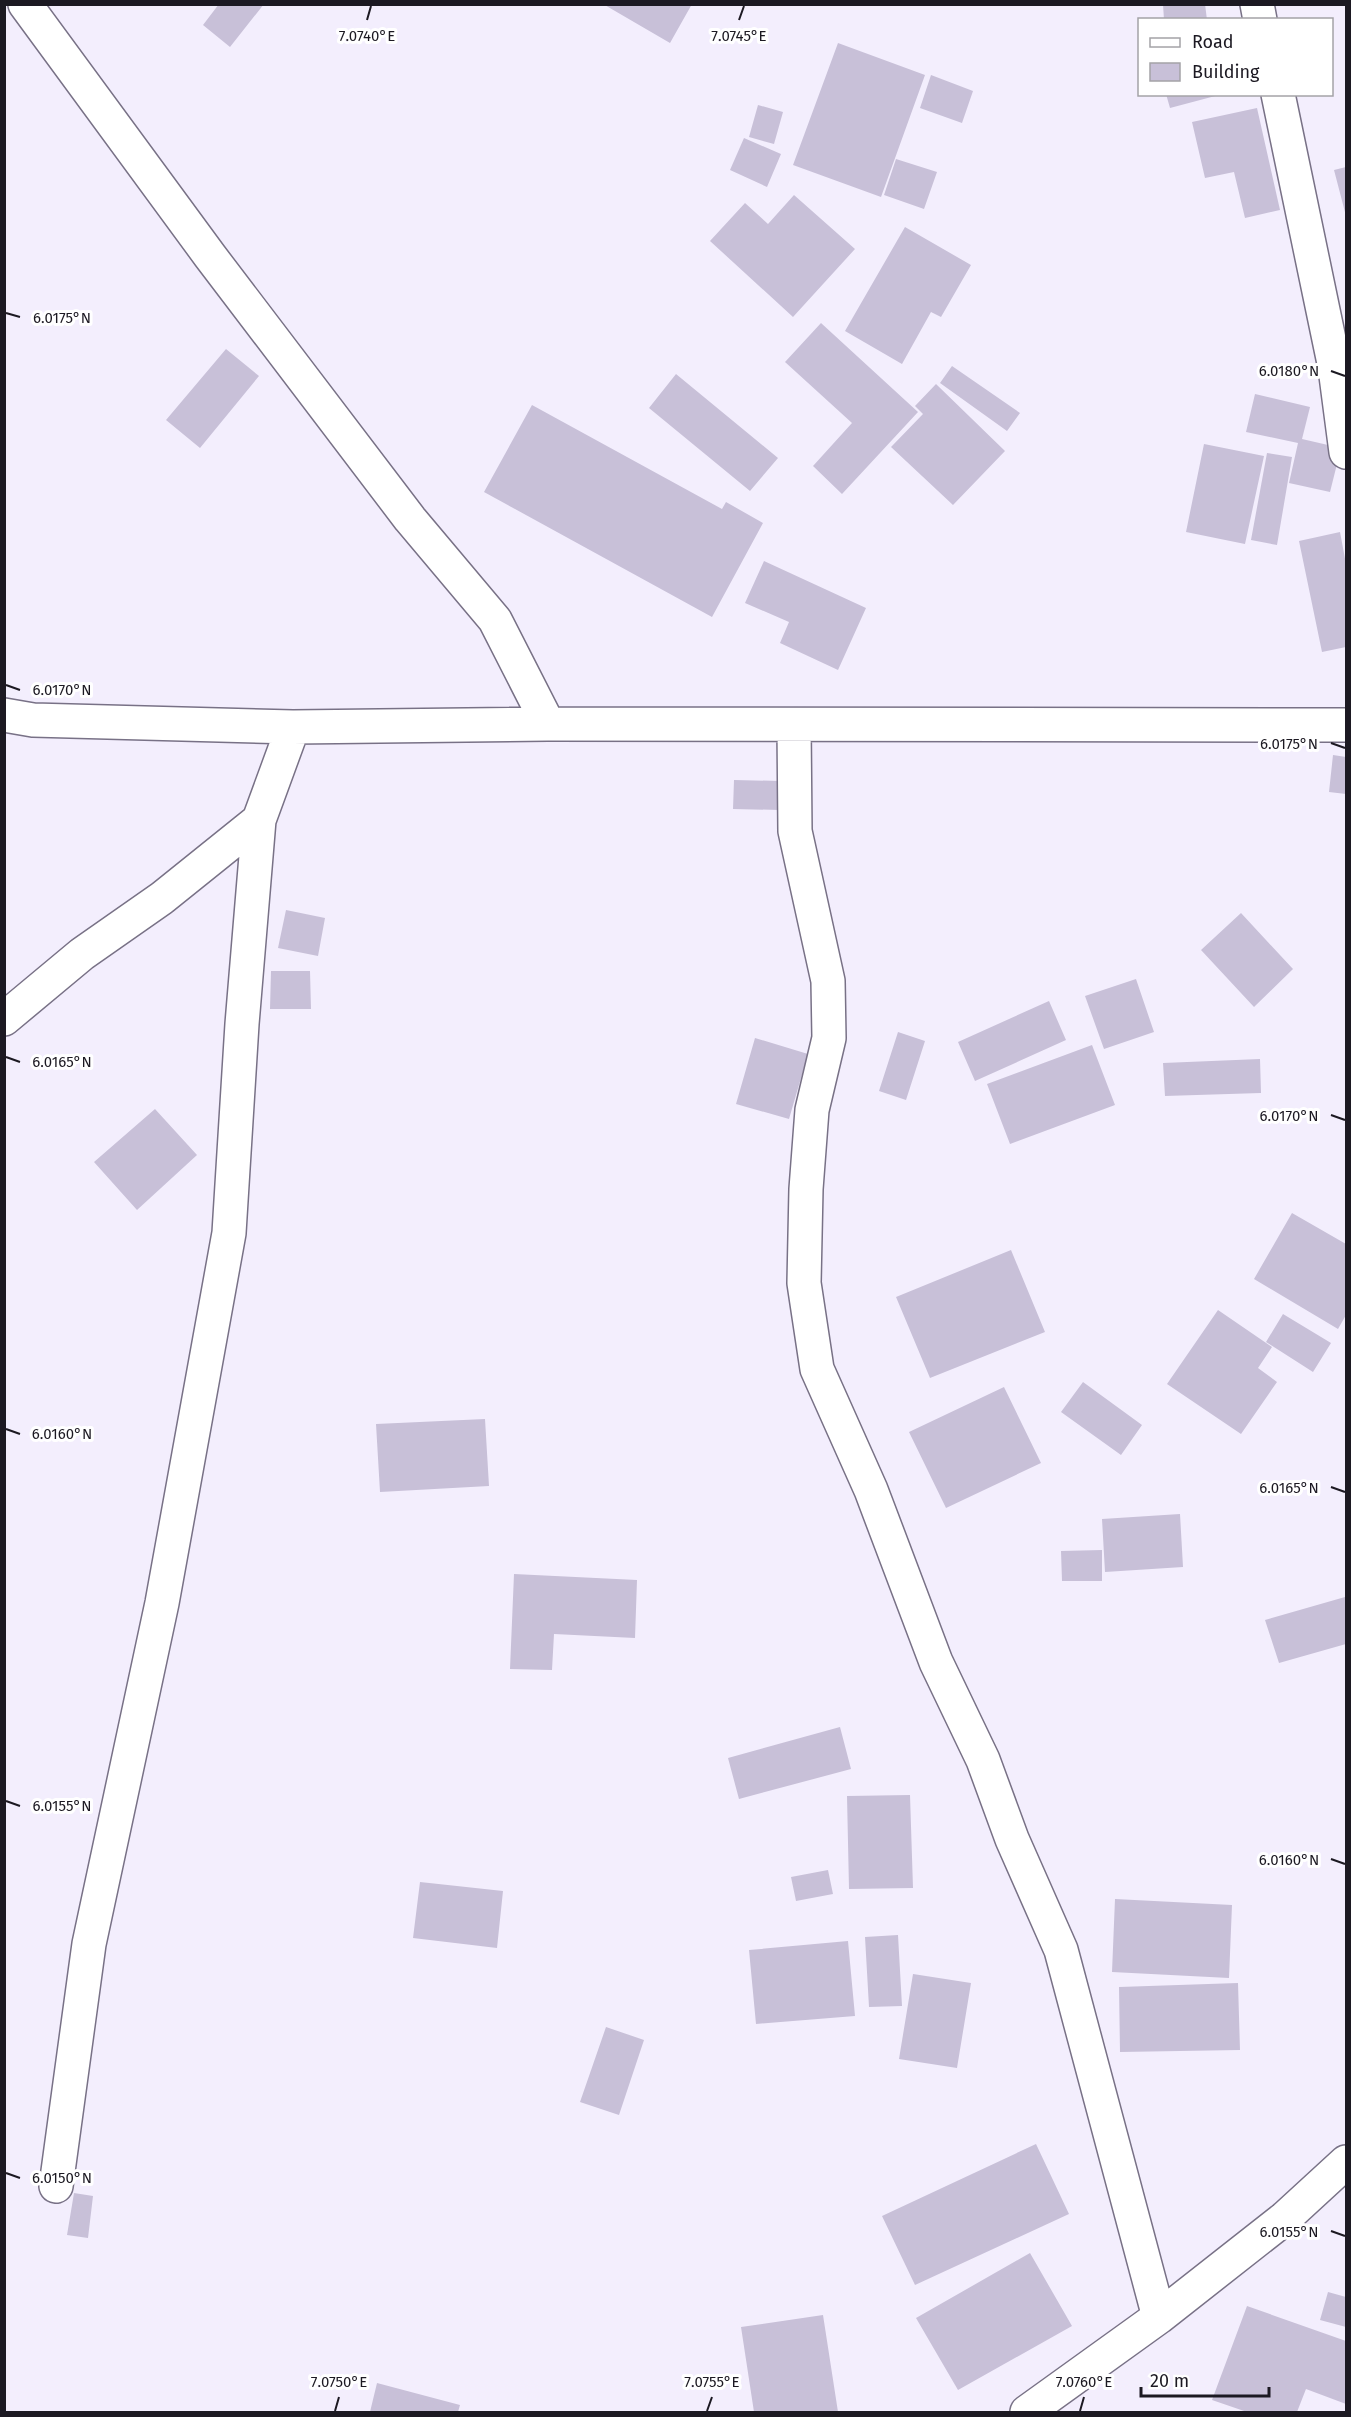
<svg xmlns="http://www.w3.org/2000/svg" width="1351" height="2417" viewBox="0 0 1351 2417" font-family="'Fira Sans',sans-serif">
	<style>
		.building { fill: #c8c0d8 }
		.lines { fill: none; stroke-linecap: round; stroke-linejoin: round }
		.minor-casing { stroke: #787186; stroke-width: 36 }
		.minor { stroke: #fff; stroke-width: 33 }
		.ticks { fill: none; stroke: #1c1922; stroke-width: 2 }
		.ticks-label { font-size: 15px; text-anchor: middle; fill: #1c1922; stroke: #fff; stroke-width: 6; stroke-linejoin: round; paint-order: stroke }
	</style>
	<rect width="100%" height="100%" fill="#f3eefd"/>
	<!-- building -->
	<path class="building" d="M219,4H264L230,47L203,25Z
		M603,4H692L670,43Z
		M1163,4H1205L1207,20H1164Z
		M838,43L925,75L881,197L793,165Z
		M931,75L973,91L962,123L920,108Z
		M1166,94H1219V95L1170,108Z
		M758,105L783,112L774,144L749,137Z
		M1257,108L1280,210L1245,218L1234,172L1205,178L1192,122Z
		M744,138L781,154L767,187L730,170Z
		M896,159L937,172L924,209L884,195Z
		M1346,167V216L1334,170Z
		M794,195L855,249L793,317L710,241L745,203L768,224Z
		M905,227L971,265L941,317L931,312L902,364L845,331Z
		M821,323L918,412L842,494L813,466L852,423L785,362Z
		M226,349L259,376L200,448L166,420Z
		M952,366L1020,413L1007,431L940,383Z
		M676,374L778,458L750,491L649,408Z
		M936,384L1005,451L953,505L891,447L923,414L915,406Z
		M1255,394L1310,407L1302,439L1341,448L1330,492L1289,483L1298,443L1246,432Z
		M532,405L722,509L726,502L763,523L712,617L484,492Z
		M1204,444L1264,456L1245,544L1186,532Z
		M1267,453L1292,457L1277,545L1251,540Z
		M1340,532L1346,564V647L1322,652L1299,541Z
		M764,561L866,608L838,670L780,643L789,622L745,603Z
		M1333,755L1346,757V794L1329,792Z
		M734,780L780,781V810L733,809Z
		M286,910L325,918L318,956L278,948Z
		M1241,913L1293,969L1254,1007L1201,950Z
		M271,971H310L311,1009H270Z
		M1136,979L1154,1032L1104,1049L1085,996Z
		M1049,1001L1066,1040L975,1081L958,1042Z
		M898,1032L925,1041L906,1100L879,1091Z
		M755,1038L808,1054L789,1119L736,1104Z
		M1092,1045L1115,1105L1010,1144L987,1084Z
		M1260,1059L1261,1093L1165,1096L1163,1063Z
		M155,1109L197,1155L137,1210L94,1162Z
		M1292,1213L1346,1244V1315L1338,1329L1254,1279Z
		M1011,1250L1045,1332L930,1378L896,1297Z
		M1218,1310L1272,1347L1258,1368L1277,1382L1241,1434L1167,1384Z
		M1283,1314L1331,1343L1313,1372L1266,1342Z
		M1083,1382L1142,1425L1121,1455L1061,1412Z
		M1004,1387L1041,1463L946,1508L909,1432Z
		M485,1419L489,1486L380,1492L376,1424Z
		M1180,1514L1183,1567L1105,1572L1102,1519Z
		M1102,1550V1581H1062L1061,1551Z
		M514,1574L637,1580L635,1638L554,1634L552,1670L510,1669Z
		M1345,1597L1346,1644L1279,1663L1265,1620Z
		M840,1727L851,1769L739,1799L728,1758Z
		M910,1795L913,1888L849,1889L847,1796Z
		M828,1870L833,1894L796,1901L791,1877Z
		M420,1882L503,1891L497,1948L413,1938Z
		M1115,1899L1232,1905L1229,1978L1112,1972Z
		M898,1935L902,2006L869,2007L865,1937Z
		M848,1941L855,2016L756,2024L749,1950Z
		M913,1974L971,1983L957,2068L899,2059Z
		M1238,1983L1240,2050L1120,2052L1119,1987Z
		M606,2027L644,2040L619,2115L580,2102Z
		M1036,2144L1069,2214L915,2285L882,2216Z
		M74,2193L93,2196L88,2238L67,2235Z
		M1030,2253L1072,2326L958,2390L916,2318Z
		M1328,2292L1346,2297V2327L1320,2320Z
		M1247,2306L1346,2341V2404L1306,2389L1297,2412H1247L1212,2400Z
		M823,2315L838,2412H754L741,2327Z
		M377,2383L460,2405L458,2412H370Z"/>
	<g class="lines">
		<!-- minor casing -->
		<g class="minor-casing">
			<path id="minor" d="M25,4L210,256L410,519L495,620L548,724
				M1257,4L1260,20
				M1278,94L1335,368L1346,452
				M4,715L33,720L293,727L548,724L1346,725
				M794,725L795,831L828,981L829,1038L812,1110L806,1189L804,1283L817,1369L871,1490L936,1662L983,1760L1012,1839L1061,1950L1159,2317
				M4,1019L82,954L162,898L259,820L293,727
				M56,2186L89,1944L162,1603L229,1233L242,1024L259,820
				M1027,2412L1159,2317L1285,2218L1346,2162"/>
		</g>
		<!-- minor -->
		<use href="#minor" class="minor"/>
	</g>
	<!-- ticks -->
	<path class="ticks" d="M367,20L371,6M739,20L744,6M6,313L20,317M1331,371L1345,376M6,685L20,690M1331,743L1345,748M6,1057L20,1062M1331,1115L1345,1120M6,1429L20,1434M1331,1487L1345,1492M6,1801L20,1806M1331,1859L1345,1864M6,2173L20,2178M1331,2231L1345,2236M335,2411L339,2397M707,2411L712,2397M1080,2411L1084,2397"/>
	<g class="ticks-label">
		<text x="367" y="41">7.0740°E</text>
		<text x="739" y="41">7.0745°E</text>
		<text x="62" y="323">6.0175°N</text>
		<text x="1289" y="376">6.0180°N</text>
		<text x="62" y="695">6.0170°N</text>
		<text x="1289" y="749">6.0175°N</text>
		<text x="62" y="1067">6.0165°N</text>
		<text x="1289" y="1121">6.0170°N</text>
		<text x="62" y="1439">6.0160°N</text>
		<text x="1289" y="1493">6.0165°N</text>
		<text x="62" y="1811">6.0155°N</text>
		<text x="1289" y="1865">6.0160°N</text>
		<text x="62" y="2183">6.0150°N</text>
		<text x="1289" y="2237">6.0155°N</text>
		<text x="339" y="2387">7.0750°E</text>
		<text x="712" y="2387">7.0755°E</text>
		<text x="1084" y="2387">7.0760°E</text>
	</g>
	<!-- border -->
	<rect width="1351" height="2417" fill="none" stroke="#1c1922" stroke-width="12"/>
	<!-- legend -->
	<rect x="1138" y="18" width="195" height="78" fill="#ffffff" stroke="#a4a3a7" stroke-width="1.5"/>
	<rect x="1150" y="38" width="30" height="9" fill="#ffffff" stroke="#a4a3a7" stroke-width="1.5"/>
	<text x="1192" y="48" font-size="18" fill="#1c1922">Road</text>
	<rect x="1150" y="63" width="30" height="18" fill="#c8c0d8" stroke="#a4a3a7" stroke-width="1.5"/>
	<text x="1192" y="78" font-size="18" fill="#1c1922">Building</text>
	<!-- scale -->
	<path d="M1141 2387v9h128v-9" fill="none" stroke="#1c1922" stroke-width="3"/>
	<text x="1150" y="2387" font-size="18" fill="#1c1922" stroke="#ffffff" stroke-width="4.5" paint-order="stroke">20 m</text>
</svg>
